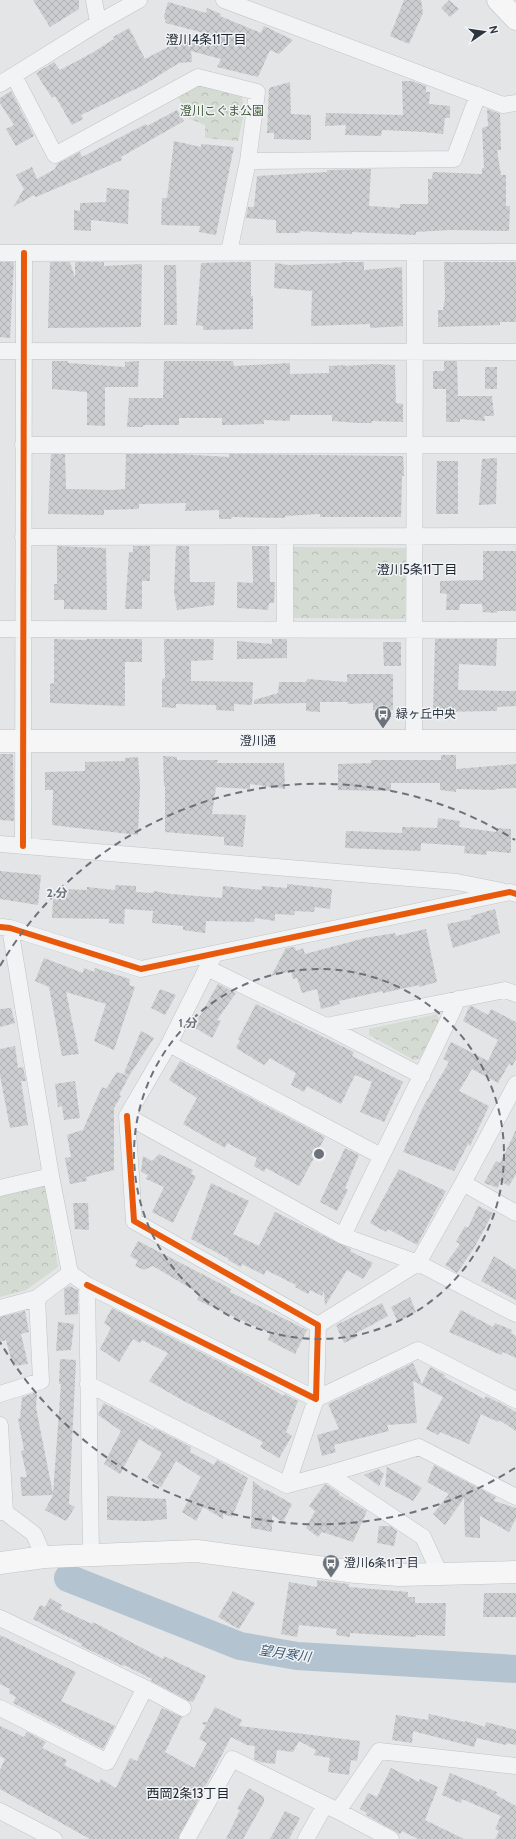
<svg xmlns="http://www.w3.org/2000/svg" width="516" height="1839" viewBox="0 0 516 1839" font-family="Cabin,'Noto Sans JP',sans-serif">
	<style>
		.park { fill: url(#park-crowns) }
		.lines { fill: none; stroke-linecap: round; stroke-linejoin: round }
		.river { stroke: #b3c3d0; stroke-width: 28 }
		.building { fill: url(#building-cross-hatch) }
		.street-casing { stroke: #c1c3c5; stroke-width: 17 }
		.secondary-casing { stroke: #c1c3c5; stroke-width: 23 }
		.primary-casing { stroke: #bfc2c5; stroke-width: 23 }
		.street { stroke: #f2f3f4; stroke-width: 16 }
		.secondary { stroke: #f6f6f6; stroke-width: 22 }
		.primary { stroke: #f6f6f6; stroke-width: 22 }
		.cycleway-casing { stroke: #f1f3f6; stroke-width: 8 }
		.cycleway { stroke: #e8590c; stroke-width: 6 }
		.ring { fill: none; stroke: #6b727a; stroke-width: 2; stroke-dasharray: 7 5 }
		.labels { text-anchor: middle; stroke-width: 3; stroke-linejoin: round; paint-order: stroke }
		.park-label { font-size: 12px; fill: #425a39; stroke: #f1f3f6 }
		.poi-label { font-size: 12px; fill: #2b343f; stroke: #f1f3f6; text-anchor: start }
		.street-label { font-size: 12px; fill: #2b343f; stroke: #f1f3f6 }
		.neighbourhood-label { font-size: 13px; fill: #1d2530; stroke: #f1f3f6 }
		.water-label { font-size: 13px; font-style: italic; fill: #385670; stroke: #f1f3f6 }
		.centre { fill: #6b727a; stroke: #f1f3f6; stroke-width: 2 }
		.ring-label { font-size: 12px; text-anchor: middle; font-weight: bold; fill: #6b727a; stroke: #f1f3f6; stroke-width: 3; stroke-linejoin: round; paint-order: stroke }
	</style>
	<defs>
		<pattern id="park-crowns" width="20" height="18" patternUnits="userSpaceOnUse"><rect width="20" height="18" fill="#d4dbd3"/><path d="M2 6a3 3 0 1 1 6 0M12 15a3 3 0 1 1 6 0" fill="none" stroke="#b6bdb6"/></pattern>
		<pattern id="building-cross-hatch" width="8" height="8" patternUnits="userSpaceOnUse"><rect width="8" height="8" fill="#cbcdcf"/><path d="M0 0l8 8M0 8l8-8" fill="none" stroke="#aeb1b3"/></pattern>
	</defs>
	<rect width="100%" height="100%" fill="#e3e5e7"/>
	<!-- park -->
	<path class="park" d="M198,82L240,92L245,108L238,141L205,138V125L188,118L176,92Z
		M293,547L406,548L405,619L294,618Z
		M437,1014L439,1020L421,1058L414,1060L369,1035V1029Z
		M45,1184L58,1267L26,1290L0,1297V1196Z"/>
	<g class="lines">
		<!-- river -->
		<path class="river" d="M68,1578L240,1646L297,1656L516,1669"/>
	</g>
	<!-- building -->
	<path class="building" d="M33,0H79V9L50,27Z
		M404,0H421L423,13L409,44L390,36Z
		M449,0L459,9L450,17L441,8Z
		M168,2L206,13L207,8L221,14L220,16L261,33L264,26L293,40L279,54L270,50L258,77L217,67L221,59L191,51L192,62L179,63L142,86L81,115L83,119L72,125L55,96L52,98L36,73L54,62L60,70L92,53L114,39L113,37L129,28L145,59L172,45L169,44L219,37L166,23L164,16Z
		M402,81H412L426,86V92H430L429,104L450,106V118H445L443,134L424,132L382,130L381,136L345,135L346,125L325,126L326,113L403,115Z
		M290,82L291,114L311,115V140L274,139V133H267L269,88Z
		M11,91L34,136L16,146L6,129L14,125L0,103V98Z
		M487,109L500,114L501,150H497L501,175H506V206H510L509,231L450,230L416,232V235L352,232V234L300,231V233H276V220L246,218L248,207H254L257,176L327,172V170L371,169L369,206L400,208V204H428V179H432L433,172L482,174V168H484L482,128L488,126Z
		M177,110L184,121L121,157L122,160L36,197L34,195L13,207L24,189L16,175L32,167L37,179L55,169L57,164L80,152L82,157L146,124L147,126Z
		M174,141L201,147V144L234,147L216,235L199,232L200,226L161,225L162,198H167Z
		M107,188L129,190L128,224L91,220V231L74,230V210L80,211V203L106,202Z
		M0,262H14L10,338L0,337Z
		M50,262H70L75,278V262H104V266L142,264L141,327L48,328Z
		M235,262H251V296H253V329L203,330V326L196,325L201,263Z
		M342,262H364V270L402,267L403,326L370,328V324L311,326L312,291L274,288L275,263L289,265L342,263Z
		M444,262H516V322H500V325L438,327V310H443L445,298Z
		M164,265H176L177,325H164Z
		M52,361H68V363L125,367V362L139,361L138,387H105V426L87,425V392L52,389Z
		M164,361H233L234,366L290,363V374L329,373V366L345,365V366L375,364L395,365L396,403L403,404V422L372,421V423H358L332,421V415H290V421L264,420V424L227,425H222V418H179V425H143V427H127L129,398H163Z
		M444,361H457L458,396H492L494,416H484L485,421L460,419V422H446V389H433V371H444Z
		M485,367H497V389H485Z
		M51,454H65L66,489L113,490L125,489L126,454H179L229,457V454L403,456L404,476H402L401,517H320V514L285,516V518L232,517L231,519H219V510L185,511L186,503L139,504V509L104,510V515L48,514Z
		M497,458L496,504L479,505L482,459Z
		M437,461H458V514H436Z
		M57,546L106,548L107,610L64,609V600H54V584H57Z
		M133,546H150V581H142V609H125L129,552H133Z
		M176,546H189L190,582H215L214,605L177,610L174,592Z
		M252,546H269L270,582H275L274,603H269L268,610L237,608V582L253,583Z
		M483,551H516V611H497V613L483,612L482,604H460L459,610H446L447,594L440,593V581L483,580Z
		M54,639L87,640V639H142V662H125V706L50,703V684L54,683Z
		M164,639H214L213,660L191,661V681L253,682L252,705L234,704V711L216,710V705L176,704V708L162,707V679L165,678Z
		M272,639H287V658L237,659V641L272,644Z
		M435,639H497L496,666L459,664L458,690L516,691V706L497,707V711L433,712Z
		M383,642H401V666H384Z
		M347,674H393V710H373V703L348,704V702H320V712L306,711V703L254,704V700L278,693L279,682H306L307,679L347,682Z
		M0,754H13L14,821L0,820Z
		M441,755H456V769L516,764V788L496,789V790L456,789V792L440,790V783H391V791L338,790V764L371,763V760H441Z
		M163,756L177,757V760H218L217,763H284L285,789L250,784V789L216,787L212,814L246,815L243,847L224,845V837L165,832V786H164Z
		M138,757L140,786L138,835L52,825L53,790H45V772L85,771V762L125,761V758Z
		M438,818L460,821L459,827L496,832L497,828L511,829V853L487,851L486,855L464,853L465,846L421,843V851L345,848L346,831L402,833V827L437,828Z
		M0,871L41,875L38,905L0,899Z
		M287,884L332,889L330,909L315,907L314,912L295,911L294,915L275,914V921L255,918L254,922L206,921L205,933L183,930V926L152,923L153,911L125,909L124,924L109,923V919L52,918L53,899L62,898L64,889L87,890V887L115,890V885L136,886V892L153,893L154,891L171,894L222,898L223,886L262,890V886L287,888Z
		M495,909L500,933L453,948L447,924L472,919L471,916Z
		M426,929L437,982L419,987V985L383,993V991L339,1001L340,1004L321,1009L317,989L302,993L297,978L293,979L291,971L271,976L286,948L295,947L296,951L303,948L305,954L365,938L395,933L396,936Z
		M44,958L83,973L84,968L94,972L95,968L130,979L129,985L135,987L114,1050L94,1041L106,1004L66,992L79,1054L62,1056L49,987L35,981Z
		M218,984L236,993L217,1020L221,1021L212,1038L192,1026L206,1008L205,1007Z
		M160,989L176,995L165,1015L151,1008Z
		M256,1004L354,1052L352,1056L403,1082L384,1122L360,1112L372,1082L355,1075L341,1104L307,1086L304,1092L291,1085L296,1073L270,1058L264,1065L236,1048L240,1040L238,1039Z
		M472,1006L488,1015L491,1009L516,1022V1059L512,1066L509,1064L498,1083L472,1069L459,1091L489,1106L470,1146L468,1144L454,1171L403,1152L423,1107L449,1062L443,1059L451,1042L488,1061L498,1040L463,1021L469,1007Z
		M11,1008L15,1023L0,1027V1009Z
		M141,1031L154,1038L129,1076L124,1073Z
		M15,1046L18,1068L23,1067L26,1081H21L28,1125L10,1128L0,1075V1049Z
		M180,1061L325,1137L299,1186L266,1168L264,1172L254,1166L257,1158L250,1155L227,1143L225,1148L183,1124L197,1098L169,1080Z
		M117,1072L129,1076L119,1095L121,1096L114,1108V1170L86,1177L87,1181L70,1184L65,1158L71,1157L67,1135L82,1130V1132L102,1087L106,1089Z
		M75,1081L80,1118L64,1120L62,1106L58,1107L55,1084Z
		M516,1130V1174L509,1186L500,1181L498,1188L484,1183L496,1161L500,1163Z
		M345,1148L359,1155L345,1188L348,1190L337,1211L320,1202Z
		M159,1154L193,1170L191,1174L196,1176L173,1223L152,1212L164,1187L146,1179L148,1175L141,1172L143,1156L152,1161Z
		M399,1169L446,1191L417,1245L388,1229L386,1232L370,1223Z
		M211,1183L249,1201L233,1234L259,1246L275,1212L351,1249L350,1251L373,1263L363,1279L347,1270L325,1306L324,1290L322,1296L310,1290L308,1294L295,1287L296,1285L266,1270L264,1275L242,1264L241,1267L228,1260L229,1259L191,1239Z
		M73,1203H88L89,1230L75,1229Z
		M478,1206L493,1213L474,1248L457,1273L445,1265L460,1244L456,1242L465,1226L468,1228Z
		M138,1241L231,1289L230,1292L307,1330L295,1354L268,1340L270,1333L197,1300L200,1294L153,1266L144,1270L135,1266L138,1261L130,1256Z
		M494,1256L516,1270V1300L481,1281Z
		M69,1286L78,1290V1314L65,1315L64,1289Z
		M410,1297L416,1312L398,1322L391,1307Z
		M382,1303L388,1316L355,1334L357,1337L344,1343L336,1325Z
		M112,1308L250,1377L284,1396L285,1394L298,1401L286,1432L292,1436L279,1458L260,1447L263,1442L182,1400L149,1381L168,1353L142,1340L140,1343L133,1339L119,1362L100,1349L111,1328L104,1323Z
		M461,1310L493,1327L495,1323L512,1330L511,1333L516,1336V1358L503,1352L501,1355L449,1332Z
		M25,1311L29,1332L21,1334L28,1364L13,1366L6,1340L0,1342V1317Z
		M58,1322L74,1324L71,1350L56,1351Z
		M60,1359L76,1360L69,1504L75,1507L66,1521L45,1510L53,1495L22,1496L20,1477H27L21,1451L24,1450L18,1419L20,1418L22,1397L37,1392L36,1408L53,1494L61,1384H59Z
		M413,1363L422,1384L430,1367L445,1375L444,1377L484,1399L486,1396L506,1406L516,1412V1431L499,1420L498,1422L481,1414L469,1444L440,1432L438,1435L426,1429L443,1397L413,1381L417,1423L387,1425L389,1431L334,1445L336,1452L322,1456L317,1435L339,1429L328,1404Z
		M104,1403L154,1430V1428L191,1447L190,1452L214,1465L217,1460L248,1478L232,1517L223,1514V1519L203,1507L196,1521L182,1512L201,1477L176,1461L161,1487L147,1478L162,1453L139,1439L120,1474L104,1464L121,1431L98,1415Z
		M434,1465L496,1497L494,1501L516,1508V1518L509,1532L480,1516V1538L465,1537L464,1498L445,1525L433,1514L449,1494L427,1482Z
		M387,1467L422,1488L413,1501L385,1486Z
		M379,1469L384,1474L379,1486L364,1475Z
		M253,1481L266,1491V1489L292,1504L283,1522L272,1515V1532L251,1528Z
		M326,1484L339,1493V1495L367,1511L353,1542L322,1532L318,1537L306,1528L315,1511L309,1506L324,1485Z
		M107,1496L166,1499L167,1519L147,1521L107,1520Z
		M379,1526H390L397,1531L394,1546L377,1543Z
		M317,1580L349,1584V1587L408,1592V1597H415V1603H446L445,1636L416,1635V1637L350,1633V1637L336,1635L337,1629L299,1625L297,1637L281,1634L289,1582L317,1587Z
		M233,1591L255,1603L239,1629L218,1617Z
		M484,1593H516V1617H483Z
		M50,1598L62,1605L60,1609L92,1624L93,1622L163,1659L164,1656L206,1676L193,1702L189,1701L151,1681L152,1679L124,1665L123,1666L85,1648L81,1646L82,1644L33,1619L40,1605L45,1607Z
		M0,1635L76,1672L61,1701L115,1726L103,1749L13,1703L16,1697L9,1693L10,1689L0,1684Z
		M215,1707L242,1720L239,1726L360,1741L357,1761L351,1760L349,1775L328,1772L330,1758L314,1755L316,1750L299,1741L293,1752L277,1750L275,1764L260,1762L254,1759L255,1746L247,1745L231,1737L178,1839H90L0,1789V1770L5,1759L0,1756V1726L24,1737L27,1732L46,1742L42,1748L67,1760L64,1765L99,1783L101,1779L116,1788L130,1758L137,1761L162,1708L182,1717L165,1752L194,1768L207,1743L199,1739L206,1725L202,1724L203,1722H207Z
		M429,1714L465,1722V1721L485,1727L486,1722L516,1730V1745L507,1743L506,1745L477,1738L474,1747L413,1731L412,1743L392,1740L396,1715L428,1720Z
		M391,1768L419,1782L420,1779L438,1787L425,1820L464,1839H418L402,1831L400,1834L366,1815L367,1813L360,1809L368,1793L377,1797Z
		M450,1773L497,1792L496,1795L516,1806V1839H495L499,1831L495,1829L501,1816L462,1799L461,1803L442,1795Z
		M249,1788L264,1797V1802L243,1839H226L240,1810L237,1809Z
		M285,1811L300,1818L289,1839H270Z"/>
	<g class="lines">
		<!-- street casing -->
		<g class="street-casing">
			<path id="street" d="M94,0L98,23
				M224,0L503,105L516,103
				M14,76L55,155L198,77L257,92L248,161L229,252
				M0,84L98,23L139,0
				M248,161L454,159L478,95
				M0,253L516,252
				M0,351L516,352
				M23,445H516
				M23,537L516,536
				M285,537V629
				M0,629L516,630
				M414,741L415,252
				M0,844L457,882L502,891
				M23,846L24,253
				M2,927L10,928L141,969L510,892L516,894
				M10,928L51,1176L70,1273L87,1285L91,1555
				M215,954L207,968L169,1044L127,1116L343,1236L418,1263L516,1314
				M207,968L326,1026L505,990L516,994
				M326,1026L422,1076
				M169,1044L381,1156
				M463,1183L516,1084
				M0,1188L51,1176
				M343,1236C380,1157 421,1079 458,999
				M87,1285L316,1399L318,1325L134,1221L127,1116
				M0,1308L37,1298L70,1273
				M318,1325L418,1263L463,1183L516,1213
				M88,1384L287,1485L328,1474L423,1537L440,1574
				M0,1394L41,1381L37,1298
				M0,1425L5,1512
				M328,1474L419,1447L516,1497
				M287,1485L316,1399L418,1350L516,1400
				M0,1512H5L34,1534L44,1557
				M0,1618L145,1688L107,1762L0,1708
				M145,1688L183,1708
				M0,1811L54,1839
				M338,1811L391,1839
				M187,1839L232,1759L338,1811L379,1751L516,1766
				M306,1839L325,1805"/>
		</g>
		<!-- secondary casing -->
		<g class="secondary-casing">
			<path id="secondary" d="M0,741H516
				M0,1563L44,1557L197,1551L356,1572L399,1575L516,1572"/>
		</g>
		<!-- primary casing -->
		<g class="primary-casing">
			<path id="primary" d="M498,0L516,19"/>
		</g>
		<!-- street -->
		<use href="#street" class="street"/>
		<!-- secondary -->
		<use href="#secondary" class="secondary"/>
		<!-- primary -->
		<use href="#primary" class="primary"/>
		<!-- cycleway casing -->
		<g class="cycleway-casing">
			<path id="cycleway" d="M23,846L24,253
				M0,927L10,928L141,969L510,892L516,894
				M87,1285L316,1399L318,1325L134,1221L127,1116"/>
		</g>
		<!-- cycleway -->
		<use href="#cycleway" class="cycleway"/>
	</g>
	<!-- distance rings -->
	<g class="ring">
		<circle cx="319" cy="1154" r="185"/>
		<path d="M515 1468A370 370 0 0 1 0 1342M0 966A370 370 0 0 1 515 840"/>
	</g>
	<!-- icons -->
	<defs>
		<g id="bus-pin" transform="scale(0.9)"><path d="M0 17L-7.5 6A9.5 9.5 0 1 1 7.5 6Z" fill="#6b727a" stroke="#f1f3f6"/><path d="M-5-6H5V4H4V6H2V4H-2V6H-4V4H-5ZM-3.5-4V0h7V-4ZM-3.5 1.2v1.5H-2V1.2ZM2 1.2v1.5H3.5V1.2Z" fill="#fff"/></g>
	</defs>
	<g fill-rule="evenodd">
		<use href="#bus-pin" x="383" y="714"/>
		<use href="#bus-pin" x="331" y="1563"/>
	</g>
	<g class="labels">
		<!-- park labels -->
		<g class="park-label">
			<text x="222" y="115">澄川こぐま公園</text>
		</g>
		<!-- poi labels -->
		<g class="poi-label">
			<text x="396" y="718">緑ヶ丘中央</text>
			<text x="344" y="1567">澄川6条11丁目</text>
		</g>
		<!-- street labels -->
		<g class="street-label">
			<text x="258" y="745">澄川通</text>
		</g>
		<!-- neighbourhood labels -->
		<g class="neighbourhood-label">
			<text x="206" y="44">澄川4条11丁目</text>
			<text x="417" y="574">澄川5条11丁目</text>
			<text x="188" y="1798">西岡2条13丁目</text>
		</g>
		<!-- water labels -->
		<g class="water-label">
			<text transform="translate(285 1653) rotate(8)" y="5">望月寒川</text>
		</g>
	</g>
	<circle cx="319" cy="1154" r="6" class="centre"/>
	<g class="ring-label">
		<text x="57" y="897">2 分</text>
		<text x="188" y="1027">1 分</text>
	</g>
	<!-- north arrow -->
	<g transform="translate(484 32) rotate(77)" stroke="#f1f3f6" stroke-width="3" paint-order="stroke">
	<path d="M0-3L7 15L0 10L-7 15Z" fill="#2b343f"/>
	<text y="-6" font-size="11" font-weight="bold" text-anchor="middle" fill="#2b343f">N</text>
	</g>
</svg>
